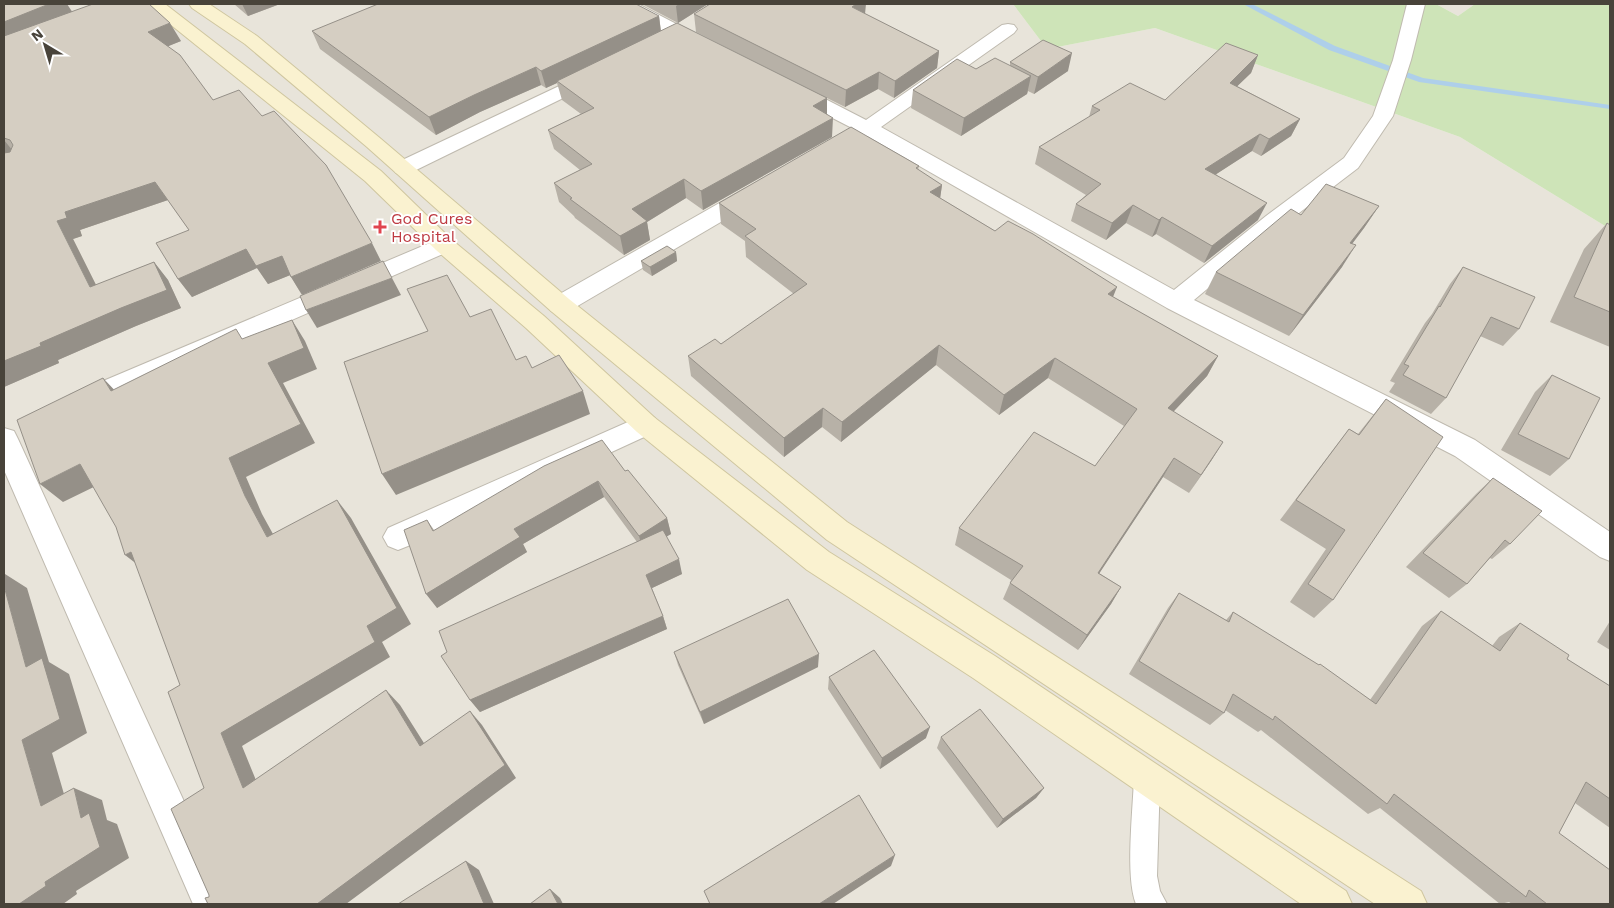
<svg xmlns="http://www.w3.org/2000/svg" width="1614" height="908" viewBox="0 0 1614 908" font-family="'Work Sans',sans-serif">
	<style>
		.residential { fill: #e8e4da }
		.green { fill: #cee4b8 }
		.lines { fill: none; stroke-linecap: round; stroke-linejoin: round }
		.stream { fill: #aecfea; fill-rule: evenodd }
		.lane-casing { stroke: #bfbaaf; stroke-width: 2 }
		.street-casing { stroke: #bfbaaf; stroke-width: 2 }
		.secondary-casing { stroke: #cfc69f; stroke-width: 2 }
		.lane { fill: #fff; fill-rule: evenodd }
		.street { fill: #fff; fill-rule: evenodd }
		.secondary { fill: #faf2d0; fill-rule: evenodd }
		.wall { fill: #b7b1a7 }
		.shaded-wall { fill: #959088 }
		.building { fill: #d5cec2; stroke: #959088 }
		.health-dot { fill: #e0444e; stroke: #fff; stroke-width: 2 }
		.labels { text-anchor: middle; stroke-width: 4; stroke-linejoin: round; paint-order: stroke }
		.health-label { font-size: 16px; fill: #be3a42; stroke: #fff; text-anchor: start }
	</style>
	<rect width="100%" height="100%" fill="#f4f2eb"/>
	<!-- residential -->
	<path class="residential" d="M4,4H1013L1047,49L1155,28L1460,137L1610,229V904H4Z
		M1436,4H1475L1458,16Z"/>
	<!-- green -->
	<path class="green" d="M1013,4H1436L1458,16L1475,4H1610V229L1460,137L1155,28L1047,49Z"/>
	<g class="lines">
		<!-- stream -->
		<path class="stream" d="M1243,4H1252L1335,46L1423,78L1610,105V109L1419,82L1329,50Z"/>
		<!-- lane casing -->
		<g class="lane-casing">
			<path id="lane" d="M1147,765L1156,769L1160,778L1157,876L1160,891L1167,904H1136C1125,877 1133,809 1134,778L1138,769Z"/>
		</g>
		<!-- street casing -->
		<g class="street-casing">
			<path id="street" d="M616,4H638L707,40L710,44L707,48L701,49L695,48L619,8Z
				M1407,4H1425L1411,60L1393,116L1358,168L1282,226L1194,300L1475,440L1610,532V561L1600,557L1455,456L1167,308L867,136C853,145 837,160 821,155L818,151L821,147L852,128L786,94L783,90L786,86L793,84L800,86L866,120L1002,25L1008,24L1014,25L1017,29L1014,33L881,127L1174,290L1266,216L1344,158L1373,116L1393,60Z
				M593,70L600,72L603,76L600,80L410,173L403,175L396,173L392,168L396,163Z
				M752,187L760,189L763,194L760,199L569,311L560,314L551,311L548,305L551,299L744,189Z
				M444,237L452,240L455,245L452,250L88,409L79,412L70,409L66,402L70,395Z
				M646,414L655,418L659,425L655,432L408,546L398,550L388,546L383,537L388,528Z
				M4,428L14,431L18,439L231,904H193L4,470Z"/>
		</g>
		<!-- secondary casing -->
		<g class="secondary-casing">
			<path id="secondary" d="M145,4H165L381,171L452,240L544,316L655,418L829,552L995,656L1346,891L1352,904H1301L973,678L807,570L637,432L526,328L436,250L365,181Z
				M189,4H209L257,36L381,139L569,299L847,522L1421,891L1427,904H1375L827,540L551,311L367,147L245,44L192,8Z"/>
		</g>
		<!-- lane -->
		<use href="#lane" class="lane"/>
		<!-- street -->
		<use href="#street" class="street"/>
		<!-- secondary -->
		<use href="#secondary" class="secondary"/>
	</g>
	<!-- wall -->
	<path class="wall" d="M4,4L72,11L181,41L168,46L302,295L290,275L268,284L257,268L192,297L178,279L189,230L168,200L80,230L82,236L73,239L96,285L154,262L168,280L181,308L136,326L58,360L59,363L4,387Z
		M234,4H280L248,16Z
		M642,4H708L678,23Z
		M694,14H865L939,51L937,68L894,98L878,89L845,107L827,98V114L832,137L703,210L686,198L647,222L650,240L624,255L575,218L574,216L559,202L554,183L580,170L554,149L548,130L581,114L562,100L557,83L546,88L541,85L480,112L436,135L320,49L312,31L659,16L661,31L804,87L696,32Z
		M1258,55L1251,73L1237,86L1300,119L1291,136L1261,156L1252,151L1216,174L1258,220L1204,263L1156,234L1152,237L1126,223L1106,240L1071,221L1076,204L1086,195L1035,164L1039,147L1089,117L1092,106L1165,100Z
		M1010,62L1068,71L1034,94L1028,91L1027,94L961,136L911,108L913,90L976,69L1010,66Z
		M919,166L918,170L942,185L940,198L995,231L1218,356L1207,376L1173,412L1223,442L1211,461L1189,493L1163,477L1099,573L1121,587L1111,604L1078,650L1003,599L1010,583L1011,580L955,545L959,528L1095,466L1124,426L1048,378L999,415L936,365L841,442L822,427L784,457L691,376L688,356L721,344L794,294L746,257L745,241L721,224L719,203Z
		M1379,206L1364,228L1352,244L1342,267L1289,336L1205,294L1216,272L1301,215Z
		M1607,223L1610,225V347L1550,322L1584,249Z
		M676,252L677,261L652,276L643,270L641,261Z
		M1463,267L1519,329L1503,346L1480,336L1446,398L1431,414L1389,392L1395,383L1390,381L1425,323L1432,314L1450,284Z
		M1552,375L1569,459L1550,476L1501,450L1535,392Z
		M1386,399L1333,600L1314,618L1290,602L1326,549L1280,520L1332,451L1349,429L1358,434Z
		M625,471L667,518L671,534L666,536L682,574L652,588L663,616L667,629L480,712L470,700L637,542L604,497L523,544L527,552L437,608L427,520L434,530Z
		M1493,478L1510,544L1492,559L1490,558L1467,584L1449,598L1406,567L1476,494Z
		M1179,593L1226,620L1233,612L1370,700L1422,626L1441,611L1492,646L1499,637L1520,623L1567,659L1610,686V828L1575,803L1559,833L1610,904H1512L1509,902L1500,904L1380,808L1368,814L1261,730L1258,732L1225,710L1224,713L1210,725L1129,674L1168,608Z
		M1610,621V650L1597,642Z
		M674,652L818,667L704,724L678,665Z
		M829,677L926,738L880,769L828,689Z
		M941,737L1044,788L1036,798L997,828L937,748Z"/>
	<!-- shaded-wall -->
	<path class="shaded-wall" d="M49,4H67L75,16L4,45V22Z
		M242,4H280L248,16Z
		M679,4H708L678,23L676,6Z
		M856,4H866L865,14L852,7Z
		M659,16L661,33L557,81V83L546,88L541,71Z
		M170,23L181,41L159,50L148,32Z
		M939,51L937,68L894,98L895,81Z
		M1072,53L1068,71L1034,94L1038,77Z
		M1258,55L1251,73L1223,100L1230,83Z
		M536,67L541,85L480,112L436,135L429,117L474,95Z
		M879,72L878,89L845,107L846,90Z
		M1031,76L1027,94L961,136L964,118Z
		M827,98V117L813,106Z
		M833,118L832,137L703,210L701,191Z
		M1300,119L1291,136L1261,156L1269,139Z
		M1260,134L1252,151L1198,186L1205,169Z
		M4,140L17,156L4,160Z
		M684,179L686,198L647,222L650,240L624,255L620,236L632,209Z
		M155,182L168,200L80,230L82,236L73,239L106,305L90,287L57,221L65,212Z
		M942,185L939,206L930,192Z
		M1267,203L1258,220L1204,263L1212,246Z
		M1133,205L1126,223L1106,240L1112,223Z
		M1379,206L1364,228L1336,265L1350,243Z
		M1162,217L1156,234L1152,237L1159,220Z
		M372,243L381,261L302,295L291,277Z
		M1356,245L1342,267L1289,336L1303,315Z
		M246,249L282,256L293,274L268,284L257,268L192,297L178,279Z
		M676,252L677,261L652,276L650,267Z
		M154,262L168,280L181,308L136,326L58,360L59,363L4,387V361L40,343Z
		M392,278L401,295L317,328L306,310Z
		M1117,287L1109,307L1108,294Z
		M292,320L305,341L317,369L283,383L315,443L246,477L262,514L284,554L267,537L245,496L229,458L268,363Z
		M939,345L936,365L841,442L842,422Z
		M1218,356L1207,376L1158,428L1168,408Z
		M1055,358L1048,378L999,415L1004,395Z
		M103,378L122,398L111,391Z
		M583,391L590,414L396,495L382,474Z
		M823,408L822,427L784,457V438Z
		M1223,442L1211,461L1189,493Z
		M1174,458L1163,477L1089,589L1098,573Z
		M80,464L102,483L63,502L40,484Z
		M598,481L604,497L523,544L527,552L437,608L426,594L514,529Z
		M337,500L351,518L411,624L382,642L390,657L242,746L264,800L243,788L221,733L367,626Z
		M667,518L671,534L643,551L639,536Z
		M131,552L147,572L125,555Z
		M679,559L682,574L650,589L646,575Z
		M4,571L5,574L27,588L49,662L69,674L87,733L52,753L71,818L41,806L22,740L26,667L4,586Z
		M1121,587L1111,604L1078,650L1087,635Z
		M663,616L667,629L480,712L470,700Z
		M819,654L818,667L704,724L700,712Z
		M386,690L400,705L434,759L420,746Z
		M470,711L482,725L516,778L346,904H317Z
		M930,727L926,738L880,769L882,758Z
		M74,788L102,800L107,820L117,824L129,858L76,891L77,894L63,904H19L45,882L81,818Z
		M1044,788L1036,798L997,828L1003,819Z
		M895,855L891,866L833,904H819Z
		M466,861L479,870L494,904H484Z
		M550,889L560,898L563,904H558Z"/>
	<!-- building -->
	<path class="building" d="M4,4H49L4,22Z
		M93,4H149L170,23L148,32L180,55L213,100L239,90L262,116L274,111L326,165L372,243L291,277L282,256L256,266L246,249L178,279L156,243L189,230L155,182L65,212L67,218L57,221L90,287L154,262L167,290L121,308L40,343L41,346L4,361V153L10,152L13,145L10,140L4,138V36Z
		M378,4H636L659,16L541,71L536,67L474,95L429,117L312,31Z
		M710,4H856L852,7L939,51L895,81L879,72L846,90L694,14Z
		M677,23L827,98L813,106L833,118L701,191L684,179L632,209L647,221L620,236L570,199L572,198L554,183L592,164L548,130L594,108L557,81Z
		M1043,40L1072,53L1038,77L1010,62Z
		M1226,43L1258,55L1230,83L1300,119L1269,139L1260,134L1205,169L1267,203L1212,246L1162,217L1159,220L1133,205L1112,223L1076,204L1101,184L1039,147L1100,110L1092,106L1130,83L1165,100Z
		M995,58L1031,76L964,118L913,90L957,59L976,69Z
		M851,127L919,166L916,168L942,185L930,192L995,231L1008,221L1033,234L1117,287L1108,294L1218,356L1168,408L1223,442L1201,475L1174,458L1098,573L1121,587L1087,635L1010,583L1023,566L959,528L1034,432L1095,466L1137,409L1055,358L1004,395L939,345L842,422L823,408L784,438L688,356L715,339L721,344L807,284L745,236L756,229L719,203Z
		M1326,184L1379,206L1350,243L1356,245L1303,315L1216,272L1291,209L1301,215Z
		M1607,223L1610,225V312L1574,297Z
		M667,246L676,252L650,267L641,261Z
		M383,261L392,278L306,310L300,296Z
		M1463,267L1535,297L1519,329L1491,317L1446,398L1403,375L1409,366L1404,364L1439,306L1440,307Z
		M447,275L470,317L491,309L516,360L526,356L532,368L559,355L583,391L382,474L344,362L428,331L407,289Z
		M292,320L304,348L268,363L301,424L229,458L245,496L267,537L337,500L397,608L367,626L375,642L221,733L243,788L386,690L420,746L470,711L505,765L317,904H208L205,898L209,897V895L171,809L204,788L168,692L180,685L131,552L125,555L116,527L80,464L40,484L17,420L103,378L111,391L236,329L242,339Z
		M1552,375L1600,398L1569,459L1518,434Z
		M1386,399L1443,437L1333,600L1308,584L1345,530L1296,500L1349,429L1359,435Z
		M602,440L625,471L628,470L667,518L639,536L598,481L514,529L520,537L426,594L404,530L427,520L433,531L544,466Z
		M1493,478L1542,511L1510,544L1505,540L1467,584L1423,553Z
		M663,530L679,559L646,575L663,616L470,700L441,656L447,652L439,631Z
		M4,586L26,667L42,658L60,719L22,740L41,806L74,788L81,818L89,813L100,847L45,882L46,886L19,904H4Z
		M1179,593L1229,622L1233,612L1319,665L1320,664L1376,704L1441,611L1500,651L1520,623L1569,655L1567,659L1610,686V799L1586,782L1559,833L1610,870V904H1547L1529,890L1526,897L1394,794L1387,804L1275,716L1273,720L1233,694L1224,713L1139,661Z
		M788,599L819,654L700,712L674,652Z
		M874,650L930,727L882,758L829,677Z
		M980,709L1044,788L1003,819L941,737Z
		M859,795L895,855L819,904H710L704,891Z
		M466,861L484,904H398Z
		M550,889L558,904H530Z"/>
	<!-- markers -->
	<path class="health-dot" d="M377.5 219.5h5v5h5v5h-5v5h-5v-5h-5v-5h5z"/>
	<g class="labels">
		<!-- health labels -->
		<g class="health-label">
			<text x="391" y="224">God Cures<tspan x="391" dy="18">Hospital</tspan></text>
		</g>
	</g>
	<!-- border -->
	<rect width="1614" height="908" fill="none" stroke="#48433a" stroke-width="10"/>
	<!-- north arrow -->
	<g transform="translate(45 45) rotate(322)" stroke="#ffffff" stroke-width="4" paint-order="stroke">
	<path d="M0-4L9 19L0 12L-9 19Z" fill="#48433a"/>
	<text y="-8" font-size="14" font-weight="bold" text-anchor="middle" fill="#48433a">N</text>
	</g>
</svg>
